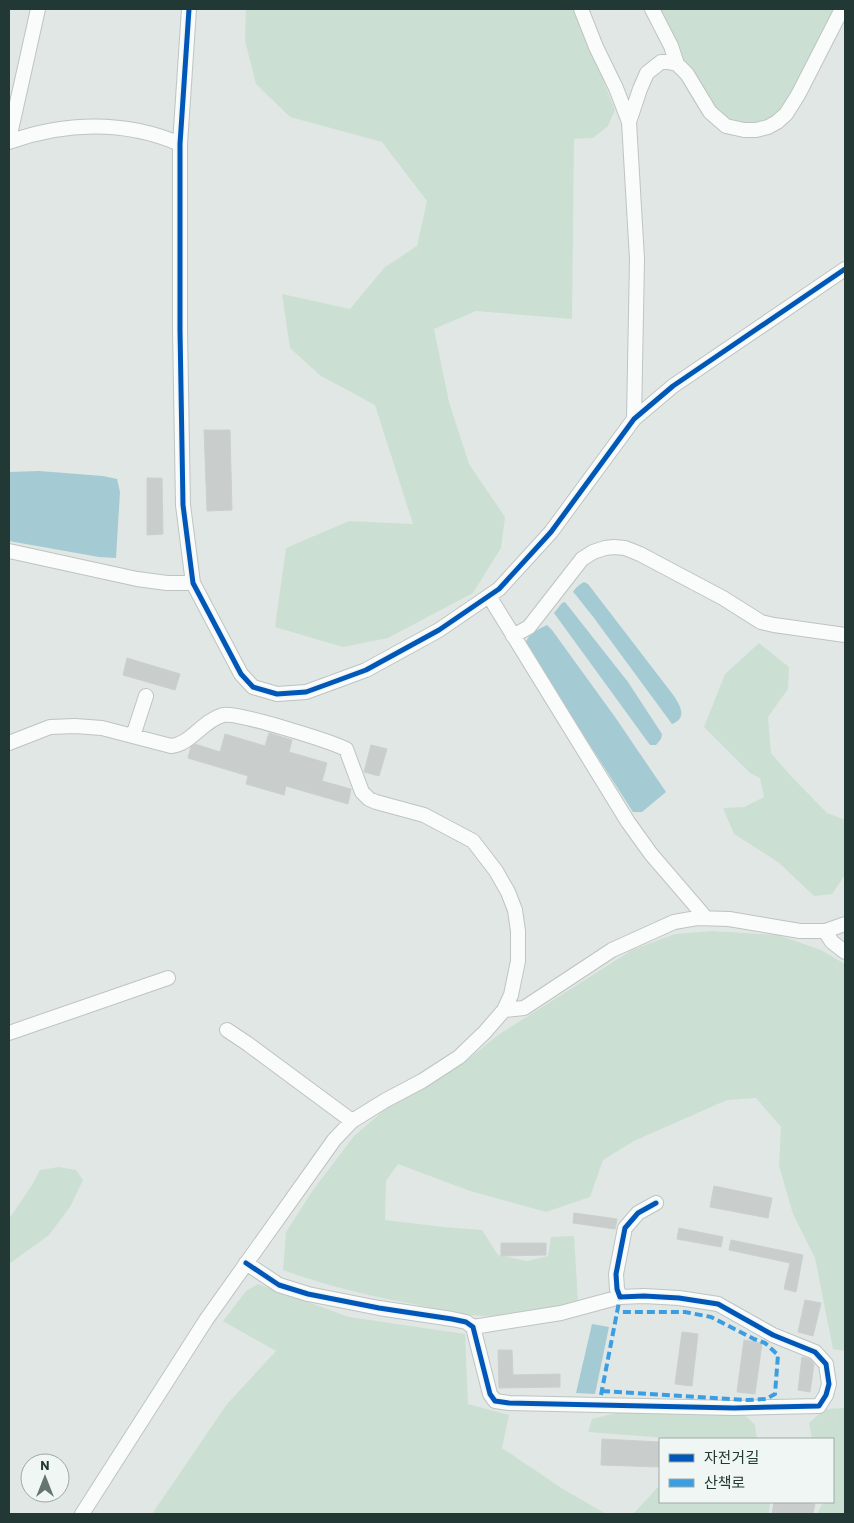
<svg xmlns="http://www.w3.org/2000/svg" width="854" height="1523" viewBox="0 0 854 1523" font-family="Barlow,'Noto Sans KR',sans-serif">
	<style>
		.green { fill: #cbe0d3 }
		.water { fill: #a4cad4 }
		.building { fill: #c9cecc; stroke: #cad0ce }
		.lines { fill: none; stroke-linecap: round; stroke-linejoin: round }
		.minor-casing { stroke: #bec4c2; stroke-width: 16 }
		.minor { stroke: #fafbfb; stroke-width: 14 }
		.quiet { stroke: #3c9ee2; stroke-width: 4; stroke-dasharray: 8 4; stroke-linecap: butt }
		.cycleway-casing { stroke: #eff6f3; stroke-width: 8 }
		.cycleway { stroke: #0057b8; stroke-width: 5 }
	</style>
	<rect width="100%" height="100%" fill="#e1e7e5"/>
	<!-- green -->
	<path class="green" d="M246,9H575L615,110L608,126L593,138L574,139L572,319L476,311L434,329L449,402L469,464L505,517L501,548L473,593L388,638L343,647L275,627L286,548L349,521L413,524L375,405L321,376L290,348L282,294L350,309L385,267L417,246L427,201L382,142L290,117L256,84L245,41Z
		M658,9H835L792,95L776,118L762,124L734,123L720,115L686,66Z
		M759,643L789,667L788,689L768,717L771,753L790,775L827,813L845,820V875L832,894L814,896L778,862L734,834L723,808L744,807L764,797L760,778L750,773L704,727L725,674Z
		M712,931L778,935L821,950L845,964V1351L833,1349L815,1258L793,1214L779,1166L781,1127L756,1098L727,1100L634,1141L603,1160L590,1197L546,1212L470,1191L398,1164L386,1181L385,1220L444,1227L482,1230L498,1255L527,1261L548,1256L551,1237L574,1236L578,1301C548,1308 518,1315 488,1316C465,1316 445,1311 423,1306C375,1297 329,1287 283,1270L286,1232L313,1190L354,1136L389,1106L461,1065L498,1035L632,950L675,934Z
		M59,1167L76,1170L83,1180L70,1207L49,1235L9,1264V1219L32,1185L40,1170Z
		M258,1284L349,1317L465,1334L468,1404L509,1415L502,1448L563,1489L606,1514H152L227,1404L276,1351L223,1321L246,1291Z
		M845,1408V1514H817L823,1502H833V1439H812L809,1423L825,1409Z
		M624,1411H682L745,1415L755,1425L757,1439H679L588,1432L592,1419Z
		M660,1485V1502H770L769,1514H633Z"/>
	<!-- water -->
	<path class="water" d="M39,471L103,476L117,479L120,492L116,558L99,557L9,541V472Z
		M584,582L588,584L674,696C681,707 687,718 672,724L594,618L575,594L573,592C576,587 580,584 584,582Z
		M565,602L628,682L662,734L661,739L656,745H650L554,613L562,603Z
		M547,625L552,630L615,717L666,792L642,812H633L525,644C529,633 537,630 547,625Z
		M592,1324L609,1327L595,1394L576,1393Z"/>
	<!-- building -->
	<path class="building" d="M204,430H230L232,510L207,511Z
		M147,478H162L163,534L147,535Z
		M127,658L180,674L175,690L123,675Z
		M269,733L292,740L289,752L327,763L322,781L351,789L348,804L286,786L284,795L246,784L248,776L188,758L191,747L195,744L220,752L225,734L265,746Z
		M371,745L387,749L379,776L364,772Z
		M714,1186L772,1198L768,1218L710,1207Z
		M574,1213L617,1219L615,1229L573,1223Z
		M679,1228L723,1237L721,1247L677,1239Z
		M731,1240L803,1255L796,1292L784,1289L790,1263L729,1250Z
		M501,1243H546V1255L501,1256Z
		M805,1300L821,1303L813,1336L798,1332Z
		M682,1332L698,1334L692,1386L675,1384Z
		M744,1340L762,1343L755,1394L737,1392Z
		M498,1350H512L513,1375L560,1374V1387L499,1388Z
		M802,1357L810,1359L814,1364L810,1392L798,1390Z
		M602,1439L660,1442V1467L601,1465Z
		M774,1502H797L815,1504L813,1514H772Z"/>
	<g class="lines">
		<!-- minor casing -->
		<g class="minor-casing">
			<path id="minor" d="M189,9L180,144V330L183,505L193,583L241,674L253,687L277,694L306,692L328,684L366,670L439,630L499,589L551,532L634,419L673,386L845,269
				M581,9L596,47L616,88L629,122
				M652,9L671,46L677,64
				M9,139L38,9
				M9,142C64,122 125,120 180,144
				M634,419L637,259L629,122L640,89L647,73L661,62H668L677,64L687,74L710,112L726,126L744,130H756L768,127L777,122L786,114L798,95L842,9
				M9,551L137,579L167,583H193
				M489,596L628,822L651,854L706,918
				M513,636L529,627L582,559L593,552L605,548L614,547L625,548L640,554L723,598L761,622L774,625L845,635
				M133,736L146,696
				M9,743L50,727L75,726L102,728L171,746C191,744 202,721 223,715C238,712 329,741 346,749L362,792L369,799L376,802L424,815L473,841L496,871L508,892L515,910L518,931V961L511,995L504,1010L485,1032L459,1057L422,1081L386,1100L352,1121L334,1140L206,1320L82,1514
				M825,931L832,942L845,952
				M504,1010L524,1008L612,950L674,922L697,918L729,919L800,931H825L845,924
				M227,1030L248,1044L352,1121
				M9,1033L168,978
				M246,1263L279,1285L308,1294L379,1308L452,1319L466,1322L473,1327L490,1394L495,1401L509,1403L734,1408L819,1406L826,1395L829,1384L826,1364L815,1352L773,1335L718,1304L679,1298L644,1296L620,1297L617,1289L616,1274L625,1228L638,1213L656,1203
				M473,1327L561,1313L620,1297"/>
		</g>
		<!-- minor -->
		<use href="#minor" class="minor"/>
		<!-- quiet -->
		<path class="quiet" d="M602,1391L747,1400L766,1399L775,1394L778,1355L765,1343L754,1339L711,1317L685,1312H618
			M601,1395L620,1297"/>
		<!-- cycleway casing -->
		<g class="cycleway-casing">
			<path id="cycleway" d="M189,9L180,144V330L183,505L193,583L241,674L253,687L277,694L306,692L328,684L366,670L439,630L499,589L551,532L634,419L673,386L845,269
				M246,1263L279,1285L308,1294L379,1308L452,1319L466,1322L473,1327L490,1394L495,1401L509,1403L734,1408L819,1406L826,1395L829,1384L826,1364L815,1352L773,1335L718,1304L679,1298L644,1296L620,1297L617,1289L616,1274L625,1228L638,1213L656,1203"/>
		</g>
		<!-- cycleway -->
		<use href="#cycleway" class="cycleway"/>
	</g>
	<!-- border -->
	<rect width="854" height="1523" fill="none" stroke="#223834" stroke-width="20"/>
	<!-- legend -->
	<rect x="659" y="1438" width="175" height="65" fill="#eff6f3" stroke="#9daaa7"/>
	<rect x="669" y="1454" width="25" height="8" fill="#0057b8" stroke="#9daaa7"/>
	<text x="704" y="1463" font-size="15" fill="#223834">자전거길</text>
	<rect x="669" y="1479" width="25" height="8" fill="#3c9ee2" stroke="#9daaa7"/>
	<text x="704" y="1488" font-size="15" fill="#223834">산책로</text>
	<!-- north arrow -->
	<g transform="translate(45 1478)"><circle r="24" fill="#eff6f3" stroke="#9daaa7"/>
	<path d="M0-4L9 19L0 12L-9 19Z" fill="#657572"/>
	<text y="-8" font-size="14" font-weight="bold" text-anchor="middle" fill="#223834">N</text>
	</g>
</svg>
